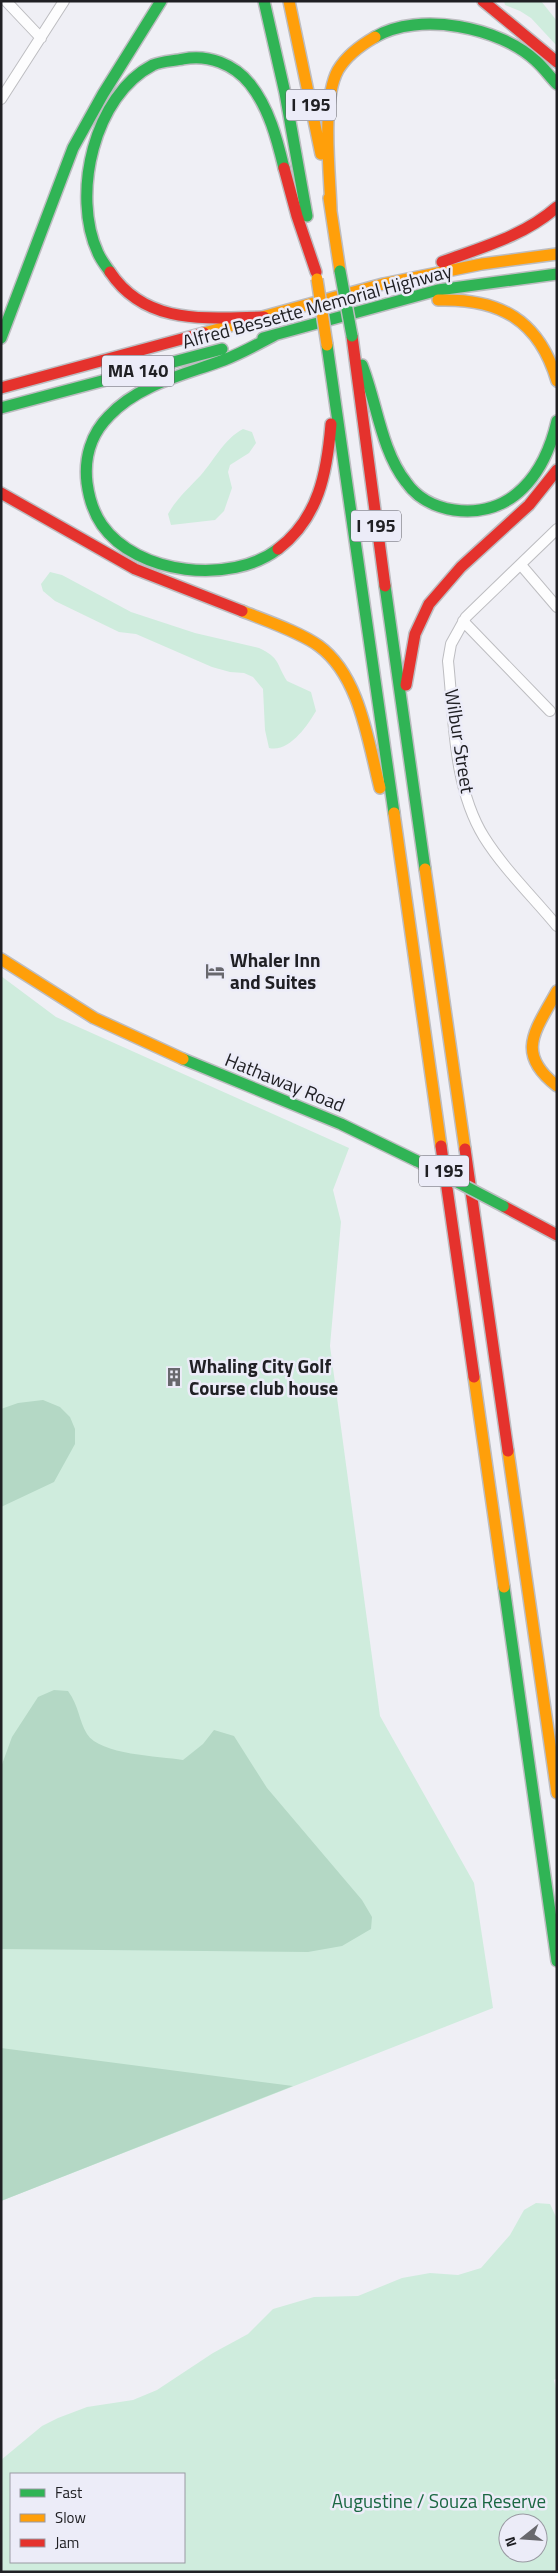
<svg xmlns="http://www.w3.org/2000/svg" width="558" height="2573" viewBox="0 0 558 2573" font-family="'Titillium Web',sans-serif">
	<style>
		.green { fill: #cfecdd; fill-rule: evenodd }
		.forest { fill: #b4d8c5 }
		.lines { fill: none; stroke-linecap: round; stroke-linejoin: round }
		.street-casing { stroke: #bdbdc1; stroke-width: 12 }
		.fast-casing { stroke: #bdbdc1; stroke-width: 14 }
		.slow-casing { stroke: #bdbdc1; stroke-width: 14 }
		.jam-casing { stroke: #bdbdc1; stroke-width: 14 }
		.street { stroke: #fdfdfe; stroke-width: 10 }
		.fast { stroke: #30b455; stroke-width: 11 }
		.slow { stroke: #ff9f0a; stroke-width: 11 }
		.jam { stroke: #e5322d; stroke-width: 11 }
		.fast-bridge-casing { stroke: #bdbdc1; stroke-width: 14; stroke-linecap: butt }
		.slow-bridge-casing { stroke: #bdbdc1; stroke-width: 14; stroke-linecap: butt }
		.fast-bridge { stroke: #30b455; stroke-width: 11 }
		.slow-bridge { stroke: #ff9f0a; stroke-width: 11 }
		.labels { text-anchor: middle; stroke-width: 5; stroke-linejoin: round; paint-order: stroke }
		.shield { fill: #ececf8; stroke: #5d5d64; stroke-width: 1 }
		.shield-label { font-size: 18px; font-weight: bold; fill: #202024 }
		.street-label { font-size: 19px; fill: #202024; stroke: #ececf8 }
		.poi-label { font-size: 19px; font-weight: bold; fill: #202024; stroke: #ececf8; text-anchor: start }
		.park-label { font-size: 19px; fill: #1a6742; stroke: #ececf8 }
	</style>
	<rect width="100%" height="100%" fill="#efeff5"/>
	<!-- green -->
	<path class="green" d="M504,1H541L557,21V46L531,18L520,11L505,5Z
		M243,429L252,432L256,443L249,453L230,465L228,472L232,488L224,511L215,520L171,525L168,514C177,498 189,488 201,475C215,459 224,439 243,429Z
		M50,572L62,575L131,612L195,633L259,648C280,658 276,663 287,681L311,692L316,711C308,725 289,753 269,748L265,730L263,689L253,677L244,673L230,672L212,667L136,634L119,632L55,601L43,591L41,584Z
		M1,976L56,1017L349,1148L333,1190L341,1222L330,1346L380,1716L474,1883L493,2008L1,2201Z
		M536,2203L550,2204L557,2219V2378L554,2380L557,2393V2572H1V2460L42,2426L58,2418L87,2407L133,2400L157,2390L213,2353L248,2334L273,2309L314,2297L358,2296L402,2278L430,2273L458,2275L481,2268L510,2235L524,2210ZM184,2474V2562H11V2474ZM508,2523H538V2553H508Z"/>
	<!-- forest -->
	<path class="forest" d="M43,1400L60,1407L70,1417L75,1429V1444L54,1482L1,1507V1409L18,1403Z
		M54,1690L68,1691C79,1706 79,1721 87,1734C100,1755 159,1756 183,1760L203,1744L214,1730L234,1736L267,1788L362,1900L372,1917L371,1929L342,1946L308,1952L1,1949V1767L12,1737L38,1697Z
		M1,2048L293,2086L1,2201Z"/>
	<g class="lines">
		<!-- street casing -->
		<g class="street-casing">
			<path id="street" d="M6,1L41,38
				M1,99L64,1
				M557,529L466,617L451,644L448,661C454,718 453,787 484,837C504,869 533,897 557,926
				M521,565L557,607
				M463,621L550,711"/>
		</g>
		<!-- fast casing -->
		<g class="fast-casing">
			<path id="fast" d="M264,1L285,93L307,216
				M375,37C419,11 500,27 536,61C544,68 550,77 557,84
				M110,272C106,266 101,260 98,253C71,195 94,95 153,65C162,61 174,61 183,59C208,54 234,64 250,84C269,108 277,139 284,168
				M275,335C258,344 242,353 224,360C184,375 139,384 109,416C91,434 84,458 87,483C89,498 93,512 102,525C137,575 231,585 278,549
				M1,338L73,148L103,94L161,1
				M263,338L438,290L557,274
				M327,345L394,813
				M362,365C377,403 381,450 406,482C417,498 435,507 454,510C513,518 545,473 557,421
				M1,408L222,349
				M385,586L425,869
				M183,1059L341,1124L417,1161
				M504,1587L557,1961"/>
		</g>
		<!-- slow casing -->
		<g class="slow-casing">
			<path id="slow" d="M289,1L321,154
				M329,198L340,271
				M331,210C330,174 321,101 338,70C347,55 361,45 375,37
				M438,300C500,298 539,320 557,381
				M204,333L383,284L482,264L557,254
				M242,611C264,620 300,632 319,646C360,676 368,742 380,788
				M394,813L441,1146
				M425,869L465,1149
				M1,959L94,1018L183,1059
				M557,991C536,1030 514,1053 557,1086
				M474,1377L504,1587
				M508,1451L557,1793"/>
		</g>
		<!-- jam casing -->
		<g class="jam-casing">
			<path id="jam" d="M483,1L557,62
				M284,168L297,216L316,272
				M442,262C483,247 524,236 557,207
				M110,272C146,326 207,318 264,317
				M352,336L385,586
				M1,388L204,333
				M1,493L135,569L242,611
				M278,549C319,518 327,472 331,424
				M406,685L415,634L429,604L461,567L529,505L557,470
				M441,1146L474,1377
				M465,1149L508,1451
				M503,1206L557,1235"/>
		</g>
		<!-- street -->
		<use href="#street" class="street"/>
		<!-- fast -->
		<use href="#fast" class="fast"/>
		<!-- slow -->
		<use href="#slow" class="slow"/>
		<!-- jam -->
		<use href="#jam" class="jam"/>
		<!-- fast-bridge casing -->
		<g class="fast-bridge-casing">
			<path id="fast-bridge" d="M340,271L352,336
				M417,1161L503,1206"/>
		</g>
		<!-- slow-bridge casing -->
		<g class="slow-bridge-casing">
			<path id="slow-bridge" d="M317,279L327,345"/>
		</g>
		<!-- fast-bridge -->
		<use href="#fast-bridge" class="fast-bridge"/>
		<!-- slow-bridge -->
		<use href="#slow-bridge" class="slow-bridge"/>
	</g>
	<!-- icons -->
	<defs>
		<g id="hotel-bare" transform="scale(1.5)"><path d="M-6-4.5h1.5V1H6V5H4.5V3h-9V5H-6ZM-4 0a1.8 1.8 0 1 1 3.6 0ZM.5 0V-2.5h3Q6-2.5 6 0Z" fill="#68686d" stroke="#ececf8" stroke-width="2.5" paint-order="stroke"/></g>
		<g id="building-bare" transform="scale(1.5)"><path d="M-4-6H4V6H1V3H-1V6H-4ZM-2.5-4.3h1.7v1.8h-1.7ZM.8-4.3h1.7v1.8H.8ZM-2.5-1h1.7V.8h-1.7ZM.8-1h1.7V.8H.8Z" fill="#68686d" stroke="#ececf8" stroke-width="2.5" paint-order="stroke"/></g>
	</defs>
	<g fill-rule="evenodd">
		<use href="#hotel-bare" x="215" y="971"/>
		<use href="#building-bare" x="174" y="1377"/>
	</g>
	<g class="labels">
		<!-- shield labels -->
		<g class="shield">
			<rect x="286" y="89.5" width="50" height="31" rx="4"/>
			<rect x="102" y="355.5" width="72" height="31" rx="4"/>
			<rect x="351" y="510.5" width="50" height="31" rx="4"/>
			<rect x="419" y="1155.5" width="50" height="31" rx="4"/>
		</g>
		<g class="shield-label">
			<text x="311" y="111">I 195</text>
			<text x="138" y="377">MA 140</text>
			<text x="376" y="532">I 195</text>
			<text x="444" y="1177">I 195</text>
		</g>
		<!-- street labels -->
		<g class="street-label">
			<text transform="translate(317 306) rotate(-15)" y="7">Alfred Bessette Memorial Highway</text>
			<text transform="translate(460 741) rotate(81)" y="7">Wilbur Street</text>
			<text transform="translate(285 1082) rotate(22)" y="7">Hathaway Road</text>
		</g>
		<!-- poi labels -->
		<g class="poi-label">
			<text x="230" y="967">Whaler Inn<tspan x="230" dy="22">and Suites</tspan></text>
			<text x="189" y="1373">Whaling City Golf<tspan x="189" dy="22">Course club house</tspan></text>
		</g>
		<!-- park labels -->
		<g class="park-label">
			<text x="439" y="2508">Augustine / Souza Reserve</text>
		</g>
	</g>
	<!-- border -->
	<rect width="558" height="2573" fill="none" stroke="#202024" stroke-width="5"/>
	<!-- legend -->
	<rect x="10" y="2473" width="175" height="90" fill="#ececf8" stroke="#9a9aa3"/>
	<rect x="20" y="2489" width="25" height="8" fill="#30b455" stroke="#9a9aa3"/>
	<text x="55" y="2498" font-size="15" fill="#202024">Fast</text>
	<rect x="20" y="2514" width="25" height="8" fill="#ff9f0a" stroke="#9a9aa3"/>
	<text x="55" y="2523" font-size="15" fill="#202024">Slow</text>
	<rect x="20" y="2539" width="25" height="8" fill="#e5322d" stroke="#9a9aa3"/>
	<text x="55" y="2548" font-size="15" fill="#202024">Jam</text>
	<!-- north arrow -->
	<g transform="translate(523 2538) rotate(253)"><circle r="24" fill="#ececf8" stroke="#9a9aa3"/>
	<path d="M0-4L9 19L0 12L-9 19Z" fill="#68686d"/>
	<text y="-8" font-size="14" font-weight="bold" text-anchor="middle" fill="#202024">N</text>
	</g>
</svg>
